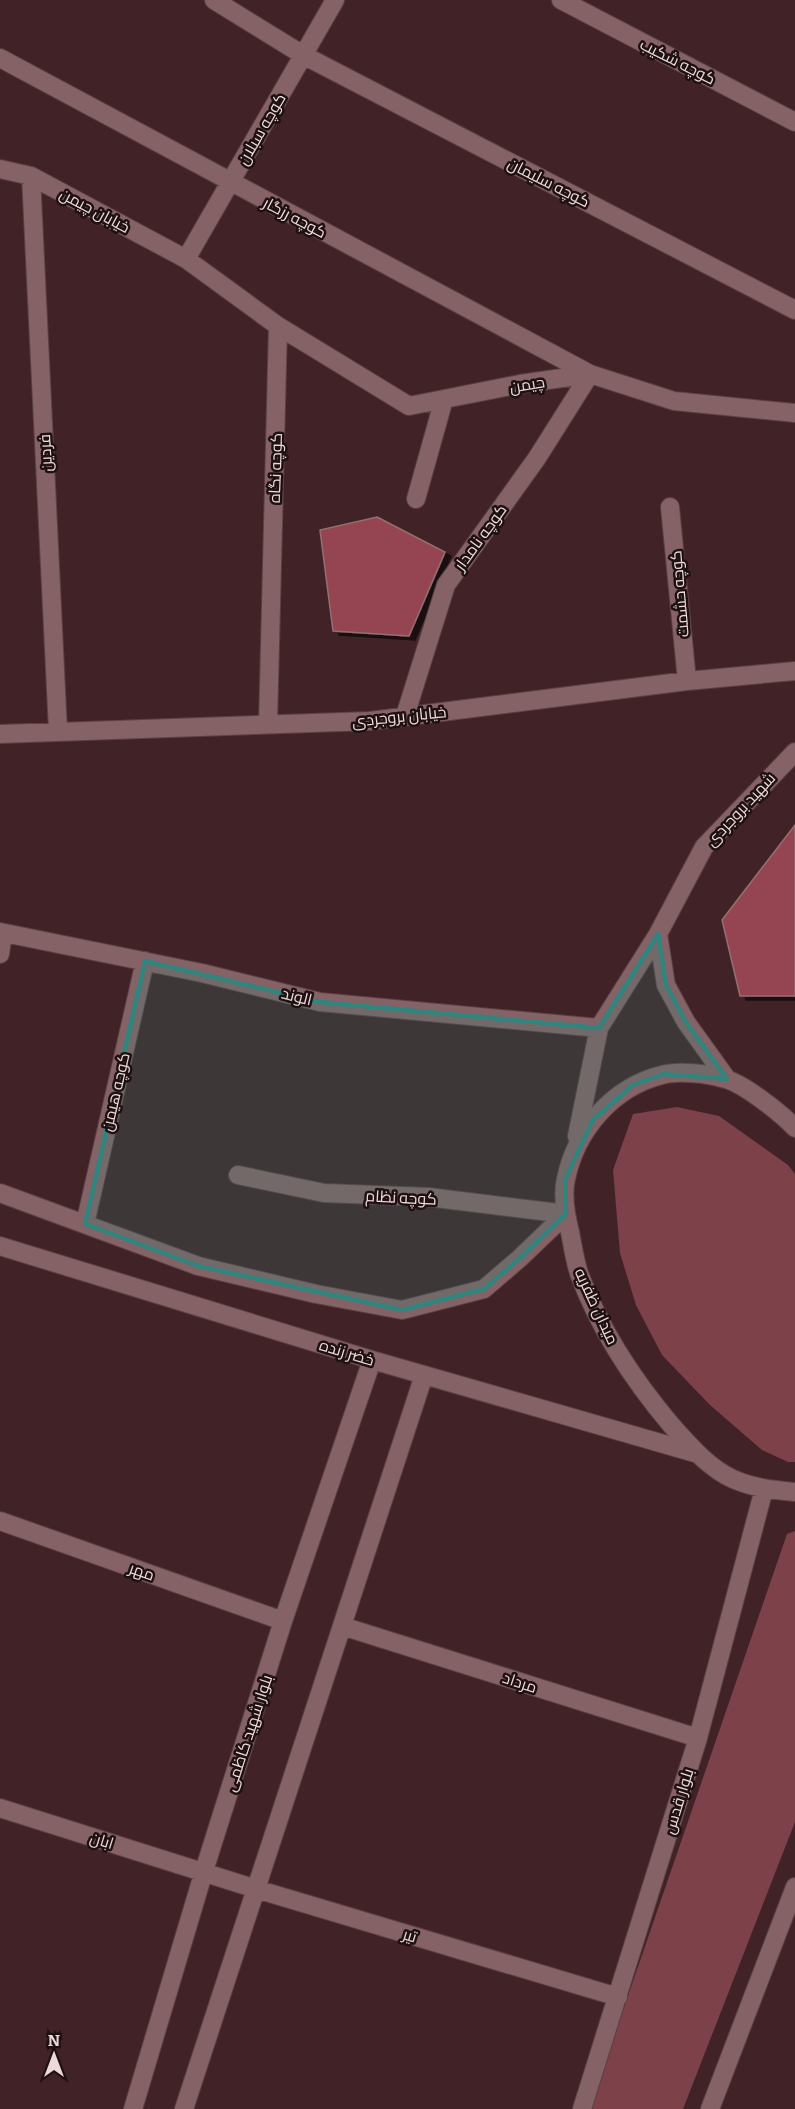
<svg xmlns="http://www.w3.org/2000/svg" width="795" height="2109" viewBox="0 0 795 2109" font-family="Bitter,Cairo,serif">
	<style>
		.green { fill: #7c4149 }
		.building { fill: #944551; stroke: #936f72; stroke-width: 1.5; filter: url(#shadow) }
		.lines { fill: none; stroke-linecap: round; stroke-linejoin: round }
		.minor-casing { stroke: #5a4145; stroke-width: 20 }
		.minor { stroke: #856265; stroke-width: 18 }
		.marked { fill: #30857e; fill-opacity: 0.2; stroke: #30857e; stroke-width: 4.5; stroke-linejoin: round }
		.labels { text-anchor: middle; stroke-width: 5; stroke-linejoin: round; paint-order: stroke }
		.street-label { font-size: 16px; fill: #edd9da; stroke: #1f1112 }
	</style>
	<defs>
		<filter id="shadow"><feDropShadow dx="6" dy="4" stdDeviation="0" flood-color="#0009"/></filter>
	</defs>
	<rect width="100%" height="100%" fill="#412327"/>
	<!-- green -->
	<path class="green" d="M677,1107L719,1116L788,1165L795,1174V1462H788L762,1450L710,1405L662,1355L636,1305L620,1253L613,1170L633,1114Z
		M795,1531V1822L683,2109H589L787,1534Z"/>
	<!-- building -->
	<path class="building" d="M377,517L445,552L409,636L333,631L320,530Z
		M795,825V996H740L722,920Z"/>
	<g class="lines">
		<!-- minor casing -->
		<g class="minor-casing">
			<path id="minor" d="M214,0L303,55L795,310
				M561,0L795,122
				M0,58L590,374L537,458L446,585L405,716
				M0,169L31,176L186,259L278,326L268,724
				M31,176L58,731
				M186,259L335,0
				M278,326L409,406L520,384L590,374L674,401L795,413
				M416,499L444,399
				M670,507L687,681
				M0,734L370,721L687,681L795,671
				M0,932L202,973L320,1002L599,1028
				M658,934L666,985L686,1022L727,1079
				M0,954L3,933
				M795,1128C782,1114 743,1083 725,1079C709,1074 679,1070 662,1075C613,1087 576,1130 566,1179C562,1195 566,1216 570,1232C573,1247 575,1263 580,1276C601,1332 634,1381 672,1426C690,1446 709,1468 733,1479C753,1488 774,1490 795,1492
				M577,1136L599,1028L658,934L704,847L795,752
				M238,1175L324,1193L428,1197L566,1214
				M0,1193L198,1266L316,1294L402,1310L484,1289L520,1258L566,1214
				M85,1224L145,961
				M0,1246L372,1360L695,1453
				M0,1521L283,1621
				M342,1626L698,1738
				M0,1808L256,1889L618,1997
				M133,2109L204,1871L283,1621L372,1360
				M184,2109L424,1375
				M582,2109L698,1738L764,1489
				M710,2109L795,1887"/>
		</g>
		<!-- minor -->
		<use href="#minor" class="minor"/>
	</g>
	<!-- marked area -->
	<path class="marked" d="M658,934L666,985L686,1022L727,1079L664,1074L633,1085L593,1120L565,1180L566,1214L520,1258L484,1289L402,1310L198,1266L85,1224L145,961L320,1002L599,1028Z"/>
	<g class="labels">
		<!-- street labels -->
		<g class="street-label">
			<text transform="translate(678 61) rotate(27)" y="6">کوچه شکیب</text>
			<text transform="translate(261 129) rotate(-60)" y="6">کوچه سبلان</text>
			<text transform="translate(549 182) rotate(27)" y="6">کوچه سلیمان</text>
			<text transform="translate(95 210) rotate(28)" y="6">خیابان چیمن</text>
			<text transform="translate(295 217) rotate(28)" y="6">کوچه رزگار</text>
			<text transform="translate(527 384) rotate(-9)" y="6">چیمن</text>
			<text transform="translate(45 453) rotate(-93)" y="6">فردین</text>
			<text transform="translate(275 468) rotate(-88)" y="6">کوچه نگاه</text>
			<text transform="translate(480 537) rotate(-54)" y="6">کوچه نامدار</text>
			<text transform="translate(679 594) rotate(-95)" y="6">کوچه حشمت</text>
			<text transform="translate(399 716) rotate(-6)" y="6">خیابان بروجردی</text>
			<text transform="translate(740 809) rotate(-47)" y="6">شهید بروجردی</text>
			<text transform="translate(297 996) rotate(14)" y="6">الوند</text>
			<text transform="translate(115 1092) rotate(-77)" y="6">کوچه هیمن</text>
			<text transform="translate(401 1197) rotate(3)" y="6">کوچه نظام</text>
			<text transform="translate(597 1306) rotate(65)" y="6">میدان ظفریه</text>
			<text transform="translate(347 1352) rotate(17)" y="6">خضر زنده</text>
			<text transform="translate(142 1571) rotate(19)" y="6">مهر</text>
			<text transform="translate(520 1682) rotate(18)" y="6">مرداد</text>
			<text transform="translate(248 1733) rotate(-72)" y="6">بلوار شهید کاظمی</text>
			<text transform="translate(678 1801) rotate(-73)" y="6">بلوار قدس</text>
			<text transform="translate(102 1840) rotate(17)" y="6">ابان</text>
			<text transform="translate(410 1935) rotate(17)" y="6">تیر</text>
		</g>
	</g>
	<!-- north arrow -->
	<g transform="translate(54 2055)" stroke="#1f1112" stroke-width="4.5" paint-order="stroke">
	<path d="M0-4.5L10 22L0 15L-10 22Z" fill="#edd9da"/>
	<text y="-9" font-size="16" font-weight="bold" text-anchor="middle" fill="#edd9da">N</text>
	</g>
</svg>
